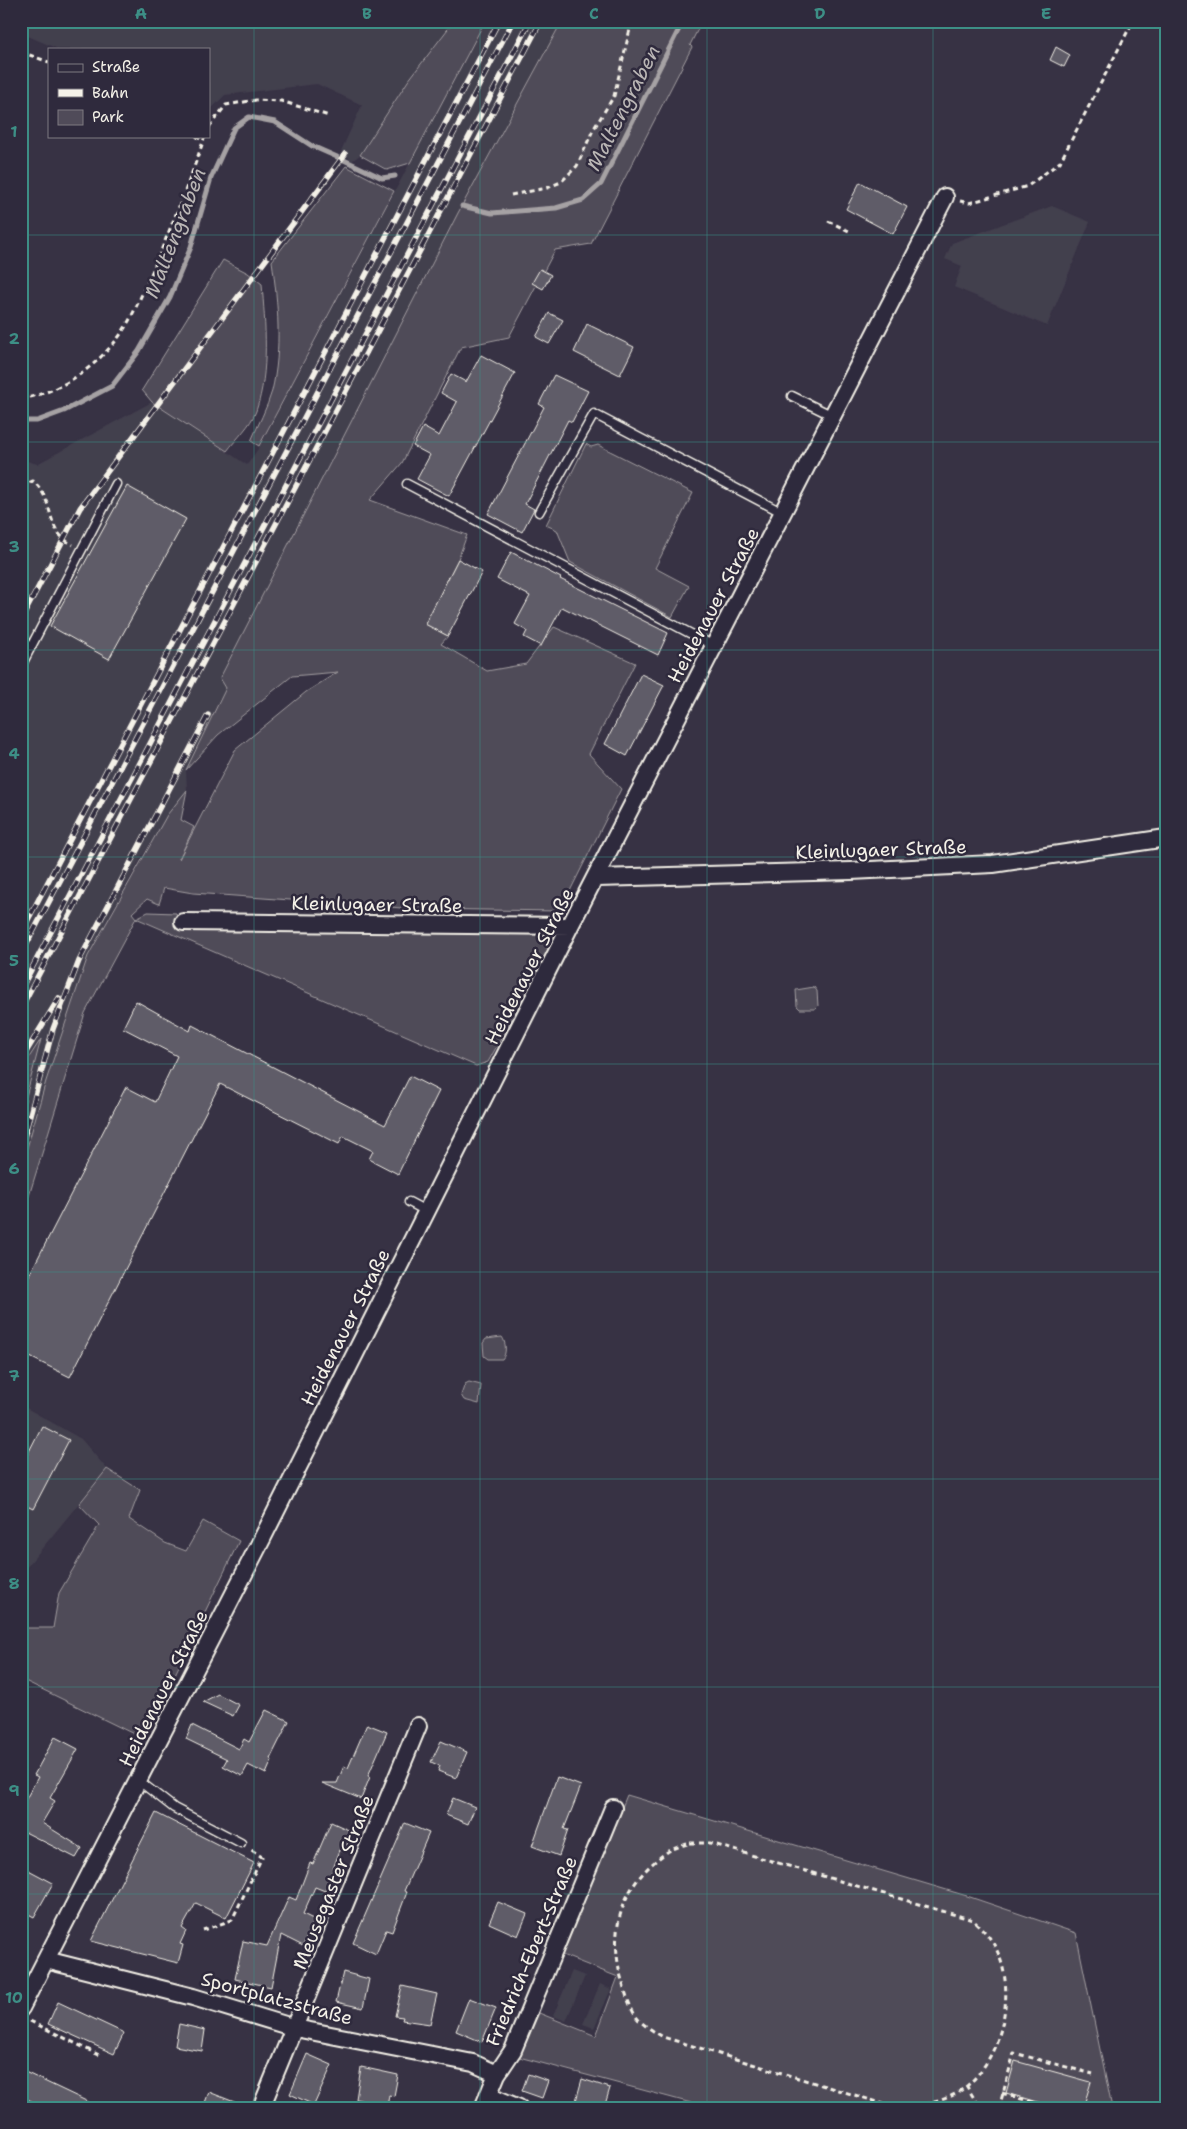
<svg xmlns="http://www.w3.org/2000/svg" width="1187" height="2129" viewBox="0 0 1187 2129" font-family="'Shantell Sans',sans-serif">
	<style>
		.built { fill: #433f4e }
		.green { fill: #504b59; stroke: #a29ea0 }
		.lines { fill: none; stroke-linecap: round; stroke-linejoin: round }
		.stream { stroke: #a6a2a4; stroke-width: 5 }
		.building { fill: #5f5c67; stroke: #f4f1e8 }
		.lane-casing { stroke: #f4f1e8; stroke-width: 11 }
		.street-casing { stroke: #f4f1e8; stroke-width: 20 }
		.path { stroke: #f4f1e8; stroke-width: 3; stroke-dasharray: 5 4; stroke-linecap: butt }
		.lane { stroke: #2f2a3d; stroke-width: 8 }
		.street { stroke: #2f2a3d; stroke-width: 16 }
		.rail-casing { stroke: #f4f1e8; stroke-width: 5.5 }
		.rail { stroke: #2f2a3d; stroke-width: 4; stroke-dasharray: 11; stroke-linecap: butt }
		.grid { fill: none; stroke: #3d8f86; stroke-width: 1; stroke-opacity: 0.55 }
		.labels { text-anchor: middle; stroke-width: 5; stroke-linejoin: round; paint-order: stroke }
		.street-label { font-size: 19px; fill: #f4f1e8; stroke: #2f2a3d }
		.water-label { font-size: 20px; font-style: italic; fill: #bab6b5; stroke: #2f2a3d }
		.neatline { fill: none; stroke: #3d8f86; stroke-width: 2 }
		.grid-label { font-size: 16px; text-anchor: middle; font-weight: bold; fill: #3d8f86 }
	</style>
	<rect width="100%" height="100%" fill="#373244"/>
	<filter id="ink" filterUnits="userSpaceOnUse"><feTurbulence type="fractalNoise" baseFrequency=".02" numOctaves="2"/><feDisplacementMap in="SourceGraphic" scale="10" xChannelSelector="R" yChannelSelector="G"/><feConvolveMatrix kernelMatrix="1 2 1 2 8 2 1 2 1" color-interpolation-filters="sRGB"/></filter>
	<g filter="url(#ink)">
		<!-- built -->
		<path class="built" d="M21,21H454L408,81L360,155L352,161L341,151L362,105L317,84L225,95L209,111V49H58L21,33Z
			M485,21H562L458,213L220,678L226,688L186,770L187,790L142,856L88,956L46,1081L21,1175V459L37,464L152,402L247,465L260,446Z
			M1052,206L1090,222L1047,326L954,287L962,266L945,259L952,243Z
			M21,1405L81,1439L107,1469L21,1574Z
			M572,1971L585,1976L566,2021L553,2016Z
			M600,1984L611,1989L594,2028L583,2024Z"/>
		<!-- green -->
		<path class="green" d="M454,21H485L410,163L387,170L360,155L408,81Z
			M562,21H702L690,45L692,47L591,244L555,250L509,337L461,347L402,463L370,500L467,535L458,559L425,624L448,636L441,644L487,671L526,664L554,627L635,663L589,754L621,789L560,911L416,909L193,893L164,888L159,904L147,899L132,913L136,918L148,912L176,913L182,928L543,932L549,936L551,949L488,1062L476,1066L136,918L85,1013L21,1222V1169L46,1081L88,956L167,815L187,790L181,820L194,827L179,859L235,750L306,692L338,672L292,676L218,735L186,770L226,688L220,678L458,213Z
			M346,166L394,191L259,446L251,441C258,425 267,408 272,391C282,349 278,303 272,261Z
			M223,260L248,273L262,284C265,325 270,370 256,411C251,425 236,439 227,451L152,402L142,390Z
			M586,444L591,447L598,445L693,493L655,568L689,586L672,617L570,562L557,530L546,525Z
			M814,987L817,991L818,1006L815,1009H800L797,1006L796,990Z
			M41,1039L21,1116V1070Z
			M502,1337C506,1342 507,1354 502,1359H488L484,1356L483,1343L486,1339Z
			M469,1382L481,1385L479,1404L464,1400L461,1395L465,1384Z
			M107,1469L140,1490L129,1519L165,1543L186,1551L203,1521L239,1541L144,1739L21,1679V1628H53L59,1593L99,1525L79,1504Z
			M627,1795L967,1896L1076,1933L1112,2108H710L519,2057L539,2013L596,2036L618,1977L562,1955Z"/>
		<g class="lines">
			<!-- stream -->
			<path class="stream" d="M344,160L382,178L395,176
				M462,206L492,213L556,208L583,200L601,184L683,21
				M21,421H37L64,411L112,386L139,351L170,297L191,247L211,178L234,128L249,117L275,122L312,146L337,157"/>
		</g>
		<!-- building -->
		<path class="building" d="M1056,47L1070,55L1064,67L1050,60Z
			M860,182L907,207L893,234L846,209Z
			M540,269L551,275L543,289L532,283Z
			M549,313L563,320L549,344L536,337Z
			M587,324L634,347L620,375L574,352Z
			M481,355L515,373L449,496L417,479L430,455L413,446L423,427L439,436L457,402L441,393L451,374L466,382Z
			M554,375L588,391L572,422L568,420L525,504L534,509L522,532L488,514L544,407L539,404Z
			M127,486L186,519L109,659L50,626Z
			M511,552L561,578L560,579L668,633L658,655L562,607L541,646L524,637L527,631L515,624L530,596L497,579Z
			M458,559L482,572L448,636L425,624Z
			M641,674L664,685L627,756L605,744Z
			M136,1001L190,1031L192,1025L385,1125L410,1076L439,1091L398,1174L369,1159L373,1151L343,1136L339,1144L220,1084L70,1377L22,1353L27,1341L21,1338V1291L126,1087L155,1102L177,1056L123,1028Z
			M42,1426L69,1440L33,1509L21,1503V1467Z
			M218,1694L239,1705L233,1716L203,1702Z
			M266,1710L289,1721L270,1759L272,1760L266,1774L248,1765L242,1776L223,1766L227,1759L186,1739L192,1725L239,1749L244,1739L249,1742Z
			M367,1724L387,1732L368,1776L370,1777L361,1799L322,1783H337L344,1766L348,1768Z
			M55,1737L78,1749L50,1798L55,1801L42,1823L82,1848L76,1858L21,1830V1808L38,1777L34,1775Z
			M441,1741L467,1752L456,1778L438,1771L440,1766L431,1762Z
			M557,1777L581,1786L564,1829L568,1830L559,1856L532,1846Z
			M453,1798L475,1807L468,1824L446,1815Z
			M156,1813L254,1863L226,1918L196,1903L182,1928L186,1931L180,1944L183,1945L178,1963L91,1941Z
			M331,1822L353,1832L344,1852L340,1850L325,1891L315,1887L303,1914L315,1920L303,1946L281,1935L271,1987L235,1979L243,1941L267,1946L289,1897L296,1900L310,1863L313,1864Z
			M405,1823L429,1833L404,1891L407,1892L392,1932L386,1930L376,1954L353,1943Z
			M21,1866L53,1883L34,1917L21,1910Z
			M498,1902L527,1914L518,1936L489,1923Z
			M343,1972L369,1979L363,2008L336,2002Z
			M402,1986L437,1994L430,2024L402,2020L403,2017L395,2016Z
			M469,1998L496,2008L482,2042L456,2031Z
			M58,2002L124,2033L114,2054L48,2024Z
			M179,2024L205,2030L202,2051L175,2046Z
			M307,2054L332,2065L314,2105L290,2094Z
			M1015,2061L1091,2082L1083,2108H1058L1006,2093Z
			M361,2067L398,2075L394,2096L389,2095L387,2107L356,2099Z
			M25,2072L101,2108H46L21,2096V2079Z
			M528,2074L548,2081L542,2098L522,2091Z
			M582,2079L610,2088L604,2108H574Z
			M209,2092L247,2107L246,2108H203Z"/>
		<g class="lines">
			<!-- lane casing -->
			<g class="lane-casing">
				<path id="lane" d="M792,396L833,416
					M407,484L714,646
					M539,512L594,414L783,513
					M21,666L116,484
					M409,1202L426,1211
					M138,1780L174,1808L241,1843"/>
			</g>
			<!-- street casing -->
			<g class="street-casing">
				<path id="street" d="M597,878L851,871L993,864L1166,838
					M183,922L570,926
					M46,1960L193,1997L295,2028L473,2063L497,2074
					M21,2008L263,1537L570,926L945,197
					M488,2095L519,2108
					M261,2108L418,1726
					M483,2108L497,2074L513,2050L613,1808"/>
			</g>
			<!-- path -->
			<path class="path" d="M21,52L49,62
				M209,127L226,105L256,100L281,101L329,116
				M196,136L203,141
				M511,195L547,188L561,182L577,166L593,130L614,96L630,29L634,21
				M960,201L969,203L1028,186L1060,162L1133,21
				M828,221L851,232
				M21,399C59,392 89,372 114,343C131,323 141,295 152,272C171,227 189,183 205,136
				M21,486L33,481C57,502 43,530 73,545
				M690,1843H710L973,1920C979,1926 986,1932 991,1940C1021,1984 1003,2065 957,2093C938,2104 915,2106 894,2107L663,2037C655,2032 644,2026 638,2019C631,2011 626,1995 623,1984C607,1933 620,1885 666,1853C672,1848 682,1846 690,1843Z
				M203,1930L232,1920L262,1857L250,1849
				M30,2021L99,2055
				M966,2085L980,2108
				M1002,2093L1045,2106V2108
				M21,2103L32,2108
				M999,2108L1014,2053L1093,2074"/>
			<!-- lane -->
			<use href="#lane" class="lane"/>
			<!-- street -->
			<use href="#street" class="street"/>
			<!-- rail casing -->
			<g class="rail-casing">
				<path id="rail" d="M21,620L80,508L345,154
					M21,933L499,21
					M21,955L513,21
					M21,989L530,21
					M21,1008L541,21
					M21,1060L59,998
					M21,1148L53,1029L79,961L208,715"/>
			</g>
			<!-- rail -->
			<use href="#rail" class="rail"/>
		</g>
	</g>
	<!-- grid -->
	<path class="grid" d="M254,21V2108M480,21V2108M707,21V2108M933,21V2108M21,235H1166M21,442H1166M21,650H1166M21,857H1166M21,1064H1166M21,1272H1166M21,1479H1166M21,1687H1166M21,1894H1166"/>
	<g class="labels">
		<!-- street labels -->
		<g class="street-label">
			<text transform="translate(713 605) rotate(-62)" y="7">Heidenauer Straße</text>
			<text transform="translate(881 849) rotate(-2)" y="7">Kleinlugaer Straße</text>
			<text transform="translate(377 904) rotate(1)" y="7">Kleinlugaer Straße</text>
			<text transform="translate(529 966) rotate(-63)" y="7">Heidenauer Straße</text>
			<text transform="translate(345 1327) rotate(-63)" y="7">Heidenauer Straße</text>
			<text transform="translate(163 1688) rotate(-63)" y="7">Heidenauer Straße</text>
			<text transform="translate(333 1882) rotate(-68)" y="7">Meusegaster Straße</text>
			<text transform="translate(531 1951) rotate(-67)" y="7">Friedrich-Ebert-Straße</text>
			<text transform="translate(277 1998) rotate(15)" y="7">Sportplatzstraße</text>
		</g>
		<!-- water labels -->
		<g class="water-label">
			<text transform="translate(623 108) rotate(-63)" y="7">Maltengraben</text>
			<text transform="translate(175 233) rotate(-69)" y="7">Maltengraben</text>
		</g>
	</g>
	<!-- margin -->
	<rect width="1187" height="2129" fill="none" stroke="#2f2a3d" stroke-width="55"/>
	<!-- legend -->
	<rect x="48" y="48" width="162" height="90" fill="#2f2a3d" stroke="#7e7a81"/>
	<rect x="58" y="64" width="25" height="8" fill="#2f2a3d" stroke="#7e7a81"/>
	<text x="92" y="72" font-size="15" fill="#f4f1e8">Straße</text>
	<rect x="58" y="89" width="25" height="8" fill="#f4f1e8" stroke="#7e7a81"/>
	<text x="92" y="98" font-size="15" fill="#f4f1e8">Bahn</text>
	<rect x="58" y="110" width="25" height="15" fill="#504b59" stroke="#7e7a81"/>
	<text x="92" y="122" font-size="15" fill="#f4f1e8">Park</text>
	<rect x="28" y="28" width="1132" height="2074" class="neatline"/>
	<g class="grid-label">
		<text x="141" y="19">A</text>
		<text x="367" y="19">B</text>
		<text x="594" y="19">C</text>
		<text x="820" y="19">D</text>
		<text x="1046" y="19">E</text>
		<text x="14" y="137">1</text>
		<text x="14" y="344">2</text>
		<text x="14" y="552">3</text>
		<text x="14" y="759">4</text>
		<text x="14" y="966">5</text>
		<text x="14" y="1174">6</text>
		<text x="14" y="1381">7</text>
		<text x="14" y="1589">8</text>
		<text x="14" y="1796">9</text>
		<text x="14" y="2003">10</text>
	</g>
</svg>
